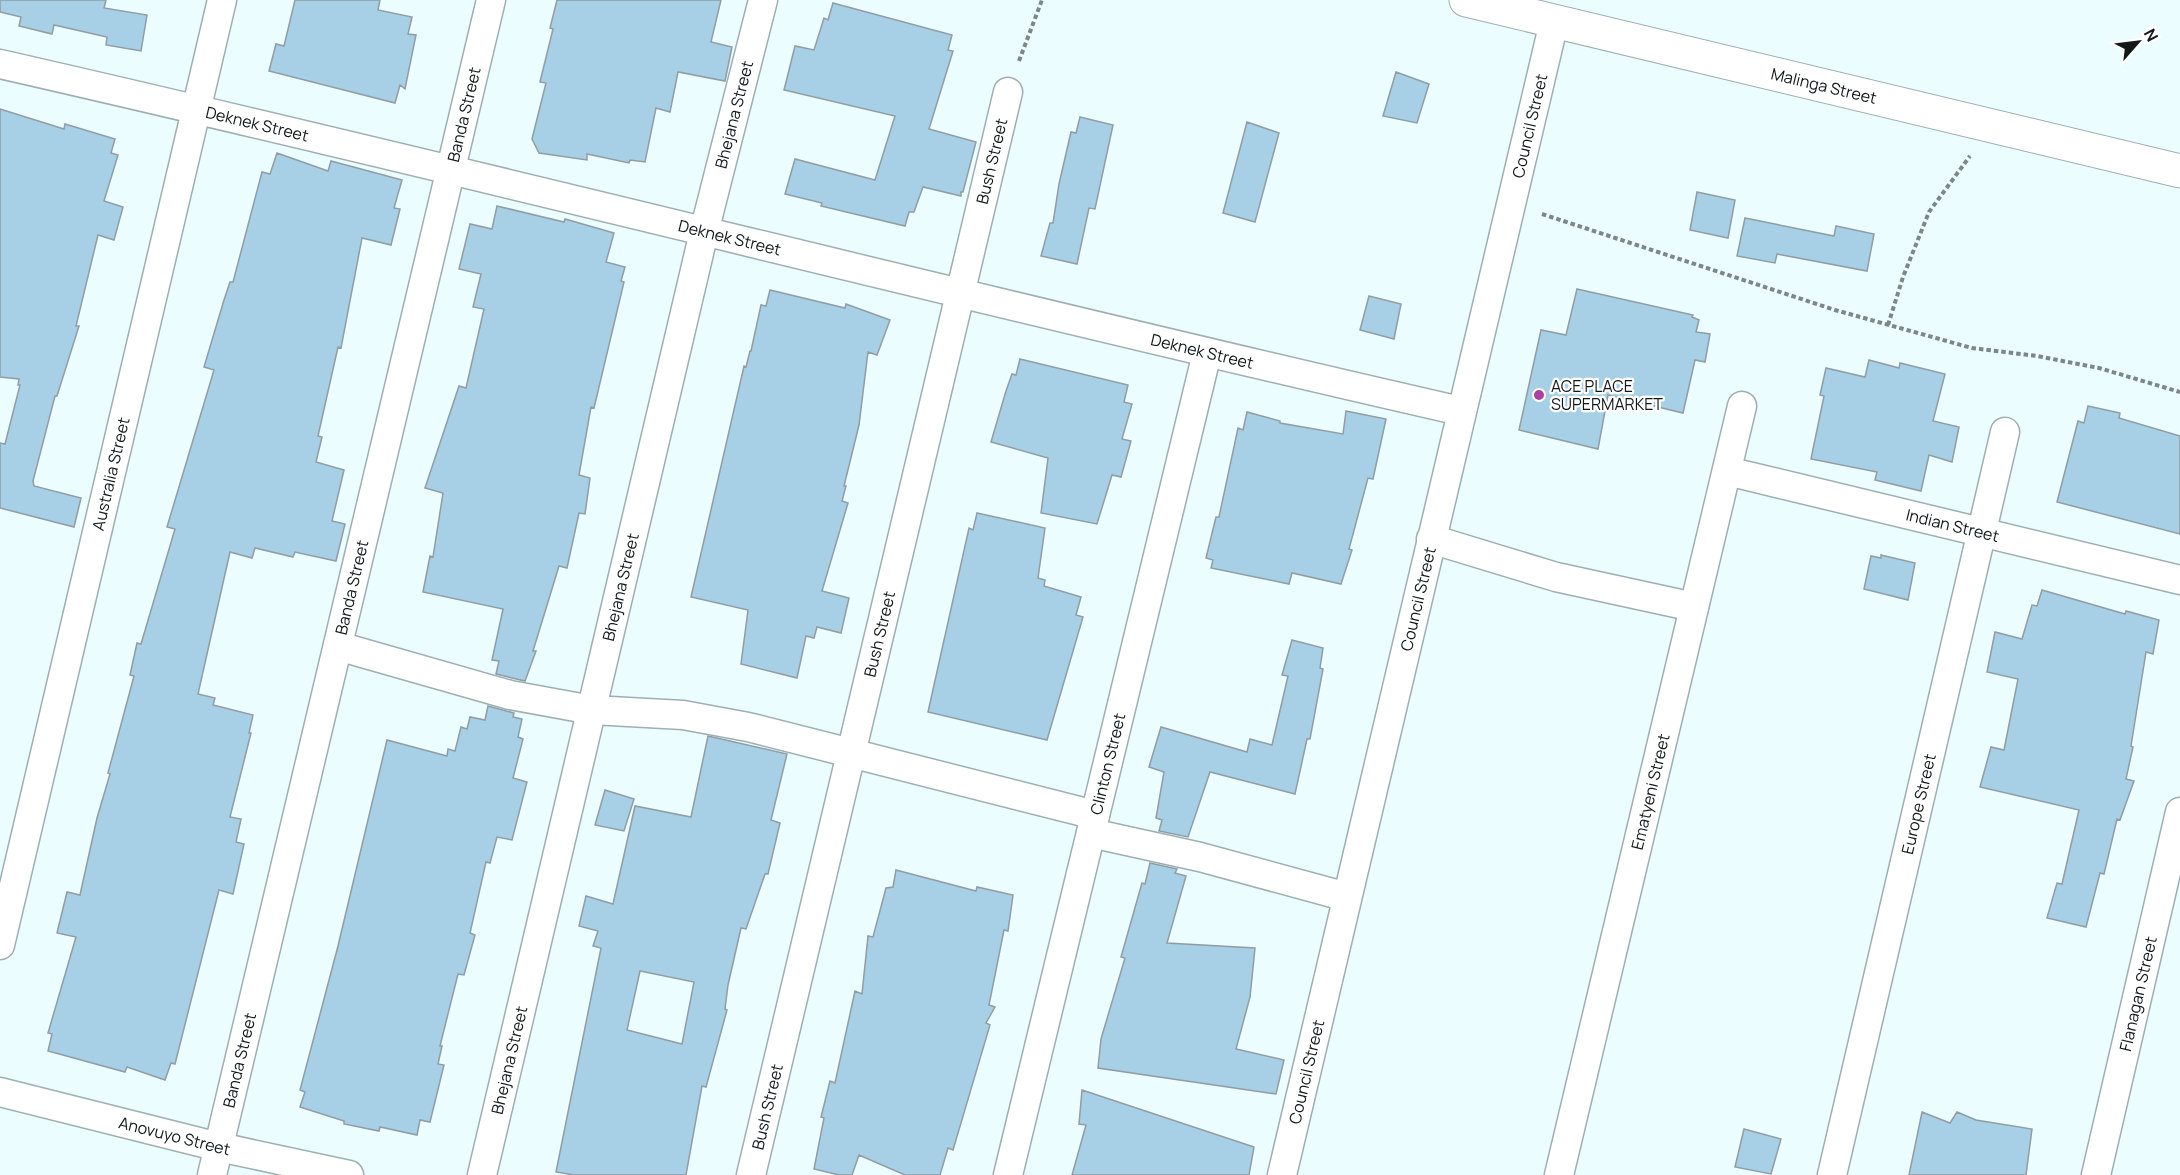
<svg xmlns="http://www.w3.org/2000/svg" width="2180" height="1175" viewBox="0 0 2180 1175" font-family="Manrope,sans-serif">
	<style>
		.building { fill: #a7cfe5; stroke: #909da4; stroke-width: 1.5; fill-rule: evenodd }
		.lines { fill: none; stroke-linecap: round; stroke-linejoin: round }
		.minor-casing { stroke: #9fafb1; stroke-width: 31 }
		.tertiary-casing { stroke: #9fafb1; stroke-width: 35 }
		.path { stroke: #7c8788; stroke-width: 4; stroke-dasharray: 4.5 3; stroke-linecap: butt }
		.minor { stroke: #fff; stroke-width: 28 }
		.tertiary { stroke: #fff; stroke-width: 33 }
		.poi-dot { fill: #ac40a0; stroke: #fff; stroke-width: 2 }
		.labels { text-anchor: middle; stroke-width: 4.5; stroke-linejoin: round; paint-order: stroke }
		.street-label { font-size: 16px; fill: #121718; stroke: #fff }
		.poi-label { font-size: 16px; fill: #121718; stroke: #fff; text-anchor: start }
	</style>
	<rect width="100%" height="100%" fill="#ecfdff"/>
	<!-- building -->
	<path class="building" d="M0,0H106L104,8L147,15L141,51L106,45L107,37L54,25L52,34L19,26L21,17L0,12Z
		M295,0H380L378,10L412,17L408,34L416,35L405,89L400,85L395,103L269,71L276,44L284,46Z
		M557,0H721L711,42L732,47L725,81L678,72L670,112L656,108L645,162L630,160L629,163L587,154V160L539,153L532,139L546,83L540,82L553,29L550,28Z
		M833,3L952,35L948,50L953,51L929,129L976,142L963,192H961V196L923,187L914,212H909L905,226L821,206L822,203L785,194L795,159L875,180L895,116L784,90L795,46L814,50L824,18L828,20Z
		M1396,72L1429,84L1417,123L1383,116Z
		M0,109L64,129L65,124L115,139L111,153L118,155L104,201L123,207L114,240L98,235L76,326H79L57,396H55L33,481L34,486L81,498L74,527L0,508V443L5,444L20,385H18L19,379L0,377Z
		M1080,117L1113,125L1095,209L1089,208L1077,264L1041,256L1050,223H1053L1059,184L1071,132L1076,133Z
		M1247,122L1279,133L1255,222L1223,213Z
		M277,153L328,171L331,161L402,180L394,208L400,209L391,245L362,238L341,348L338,347L318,436L322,437L316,462L344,470L332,521L345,524L336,561L295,552L293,557L255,548L252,558L230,552L198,694L215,698L213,705L253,715L249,733H251L230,817L241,819L236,842L244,844L233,894L219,890L175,1064L171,1063L165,1080L127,1067L125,1072L48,1051L52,1034L48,1033L76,937L57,933L67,892L80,895L97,818L110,774L108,773L134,676L130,675L137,643L141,644L175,529L167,527L214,370L204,367L224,300L230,282H233L262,172L270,174Z
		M1697,192L1735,200L1728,238L1690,230Z
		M497,206L564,222L565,219L614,233L606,262L625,267L621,281L624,282L594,408L591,407L579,475L590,478L585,514L579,513L567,568L559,566L533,651H536L525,681L496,674L499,661L492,660L503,609L423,592L430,556L433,557L443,493L425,488L459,386L466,388L484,309L473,307L481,274L459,269L470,224L492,229Z
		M1745,218L1834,236L1836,226L1874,234L1867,271L1777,254L1775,263L1737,256Z
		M1577,289L1693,315L1692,317L1699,320L1696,332L1710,334L1705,362L1695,360L1683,413L1608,395L1598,449L1519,430L1541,330L1566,335Z
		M770,290L845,308L846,304L890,320L877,355L868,352L859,425L844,486H846L842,501L848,503L822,591L849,598L841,633L817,627L814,638L806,636L797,678L741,664L748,610L691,597L744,366L746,367L750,351H751L761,305L766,306Z
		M1369,296L1401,304L1394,339L1360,330Z
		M1020,359L1128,385L1124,402L1132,404L1122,439L1131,441L1121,477L1112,475L1097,524L1041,513L1048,458L991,442L1006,391L1012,374L1016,375Z
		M1869,360L1899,368L1900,363L1945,374L1933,421L1959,427L1952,462L1929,455L1921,491L1875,480L1877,472L1811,459L1824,396L1820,395L1826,368L1865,377Z
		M2088,406L2120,413L2119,418L2180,436V534L2057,502L2078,421L2084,423Z
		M1346,411L1386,419L1373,479L1368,478L1349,549L1352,550L1341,584L1292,573L1289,584L1211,568L1213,560L1206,558L1216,517H1219L1238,428L1243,430L1247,412L1280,421V423L1343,434Z
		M977,513L1045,528L1038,578L1045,580L1044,586L1081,597L1076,615L1083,617L1047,740L928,712L969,528L973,530Z
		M1881,555L1915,563L1908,600L1864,589L1871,556L1881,558Z
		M2042,590L2125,614L2126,611L2159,620L2153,654L2146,652L2131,746L2133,747L2126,779L2134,781L2120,820L2117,819L2104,874L2100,873L2086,927L2047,918L2057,883L2062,884L2079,810L1980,787L1991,747L2004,750L2018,679L1987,672L1995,632L2022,639L2032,605L2037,606Z
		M1292,640L1323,648L1320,668L1323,669L1310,739H1307L1295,794L1210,772L1188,837L1159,831L1162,820L1156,818L1164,772L1149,767L1161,727L1247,752L1250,739L1272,745L1288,676L1282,675Z
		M488,706L514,713L513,717L522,719L518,737L523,739L513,778L527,782L512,840L497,837L490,863L486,862L470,933L475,935L464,975L458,974L440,1046H442L438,1064L444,1065L430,1122L420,1120L417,1135L380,1127L379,1131L344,1124V1121L300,1107L305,1092L300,1090L338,946L387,740L447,756L448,749L455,751L461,727L467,729L470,717L485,720Z
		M708,736L787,754L771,820L780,823L768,874H765L746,929L741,928L728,985L725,1009L727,1010L706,1087L702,1086L686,1175H574L556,1172L601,948L593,946L598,931L579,926L586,896L613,904L635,806L691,817ZM640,971L694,982L682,1044L627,1030Z
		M605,790L634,799L624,831L595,825Z
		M1150,863L1177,869L1175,873L1186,876L1167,943L1255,948L1250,997L1236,1049L1284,1060L1276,1094L1098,1068L1101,1039L1125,958L1121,957L1142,883L1145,884Z
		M896,870L976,891L977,887L1013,895L1008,931L1004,930L989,1005L995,1007L986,1023L990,1025L953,1150L948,1148L940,1175H905L859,1155L852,1175H839L814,1169L824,1118L821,1117L830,1081L835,1083L855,991L862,994L868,936L873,937L886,888L893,887Z
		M1082,1090L1254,1147L1249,1175H1072L1086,1125L1079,1124Z
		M1922,1112L1950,1123L1957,1112L1976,1120L2032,1129L2026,1175H1909Z
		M1744,1129L1781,1139L1771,1174L1735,1167Z"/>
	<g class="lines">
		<!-- minor casing -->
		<g class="minor-casing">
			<g id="minor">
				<path id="s1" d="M0,64C488,175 972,300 1460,411"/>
				<path id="s2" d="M1727,471L2180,580"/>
				<path d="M1431,539L1556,577L1694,607"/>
				<path d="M338,646L510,695L592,710L683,715L748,727L1095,815"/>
				<path d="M1091,833L1200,857L1347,897"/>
				<path id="s3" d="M0,945L222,0"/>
				<path id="s4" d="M0,1092L219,1147L349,1175"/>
				<path id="s5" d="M212,1175L491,0"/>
				<path id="s6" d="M482,1175L704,232L763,0"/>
				<path id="s7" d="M751,1175L1008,92"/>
				<path id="s8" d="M1008,1175L1207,353"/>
				<path id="s9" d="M1282,1175L1554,22"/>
				<path id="s10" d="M1559,1175L1742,406"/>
				<path id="s11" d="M1832,1175L2005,432"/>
				<path id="s12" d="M2096,1175L2180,812"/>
			</g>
		</g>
		<!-- tertiary casing -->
		<g class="tertiary-casing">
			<g id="tertiary">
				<path id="s13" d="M1466,0L2180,171"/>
			</g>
		</g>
		<!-- path -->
		<path class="path" d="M1019,61L1042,0
			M1542,214L1835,310L1972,348L2037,356L2099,368L2180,392
			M1888,325L1903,277L1929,212L1970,156"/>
		<!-- minor -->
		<use href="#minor" class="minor"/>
		<!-- tertiary -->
		<use href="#tertiary" class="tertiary"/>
	</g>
	<!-- markers -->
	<circle class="poi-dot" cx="1539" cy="395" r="6"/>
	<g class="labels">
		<!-- street labels -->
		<g class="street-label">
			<text dy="6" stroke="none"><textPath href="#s13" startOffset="368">Malinga Street</textPath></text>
			<text dy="6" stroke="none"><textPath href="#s6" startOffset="1090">Bhejana Street</textPath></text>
			<text dy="6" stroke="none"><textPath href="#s5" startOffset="1090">Banda Street</textPath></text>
			<text dy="6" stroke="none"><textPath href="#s1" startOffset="264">Deknek Street</textPath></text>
			<text dy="6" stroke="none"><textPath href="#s9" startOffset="1078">Council Street</textPath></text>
			<text dy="6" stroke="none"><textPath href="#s7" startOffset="1042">Bush Street</textPath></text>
			<text dy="6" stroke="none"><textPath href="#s1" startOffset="750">Deknek Street</textPath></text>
			<text dy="6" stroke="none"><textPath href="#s1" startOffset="1236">Deknek Street</textPath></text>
			<text dy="6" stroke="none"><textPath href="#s3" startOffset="484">Australia Street</textPath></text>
			<text dy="6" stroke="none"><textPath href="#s2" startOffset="232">Indian Street</textPath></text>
			<text dy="6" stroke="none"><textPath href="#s6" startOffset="604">Bhejana Street</textPath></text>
			<text dy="6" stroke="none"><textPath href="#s5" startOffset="604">Banda Street</textPath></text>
			<text dy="6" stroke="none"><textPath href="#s9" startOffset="592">Council Street</textPath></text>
			<text dy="6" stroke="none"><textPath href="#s7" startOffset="556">Bush Street</textPath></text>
			<text dy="6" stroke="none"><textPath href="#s8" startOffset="423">Clinton Street</textPath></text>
			<text dy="6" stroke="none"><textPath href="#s10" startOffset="394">Ematyeni Street</textPath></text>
			<text dy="6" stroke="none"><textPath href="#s11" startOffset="381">Europe Street</textPath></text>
			<text dy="6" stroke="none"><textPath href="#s12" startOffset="186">Flanagan Street</textPath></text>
			<text dy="6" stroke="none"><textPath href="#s5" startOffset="118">Banda Street</textPath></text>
			<text dy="6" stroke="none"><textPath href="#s6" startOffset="118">Bhejana Street</textPath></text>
			<text dy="6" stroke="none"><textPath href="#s9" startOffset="106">Council Street</textPath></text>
			<text dy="6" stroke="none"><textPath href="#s7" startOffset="70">Bush Street</textPath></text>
			<text dy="6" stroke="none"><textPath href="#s4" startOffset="180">Anovuyo Street</textPath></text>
		</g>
		<!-- poi labels -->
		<g class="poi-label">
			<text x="1551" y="392">ACE PLACE<tspan x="1551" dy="18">SUPERMARKET</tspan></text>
		</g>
	</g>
	<!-- north arrow -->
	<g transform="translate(2138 42) rotate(62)" stroke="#ffffff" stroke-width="4.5" paint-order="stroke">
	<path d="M0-4.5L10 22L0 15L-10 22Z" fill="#121718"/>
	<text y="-9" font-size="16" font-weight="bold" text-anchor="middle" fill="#121718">N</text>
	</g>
</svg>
